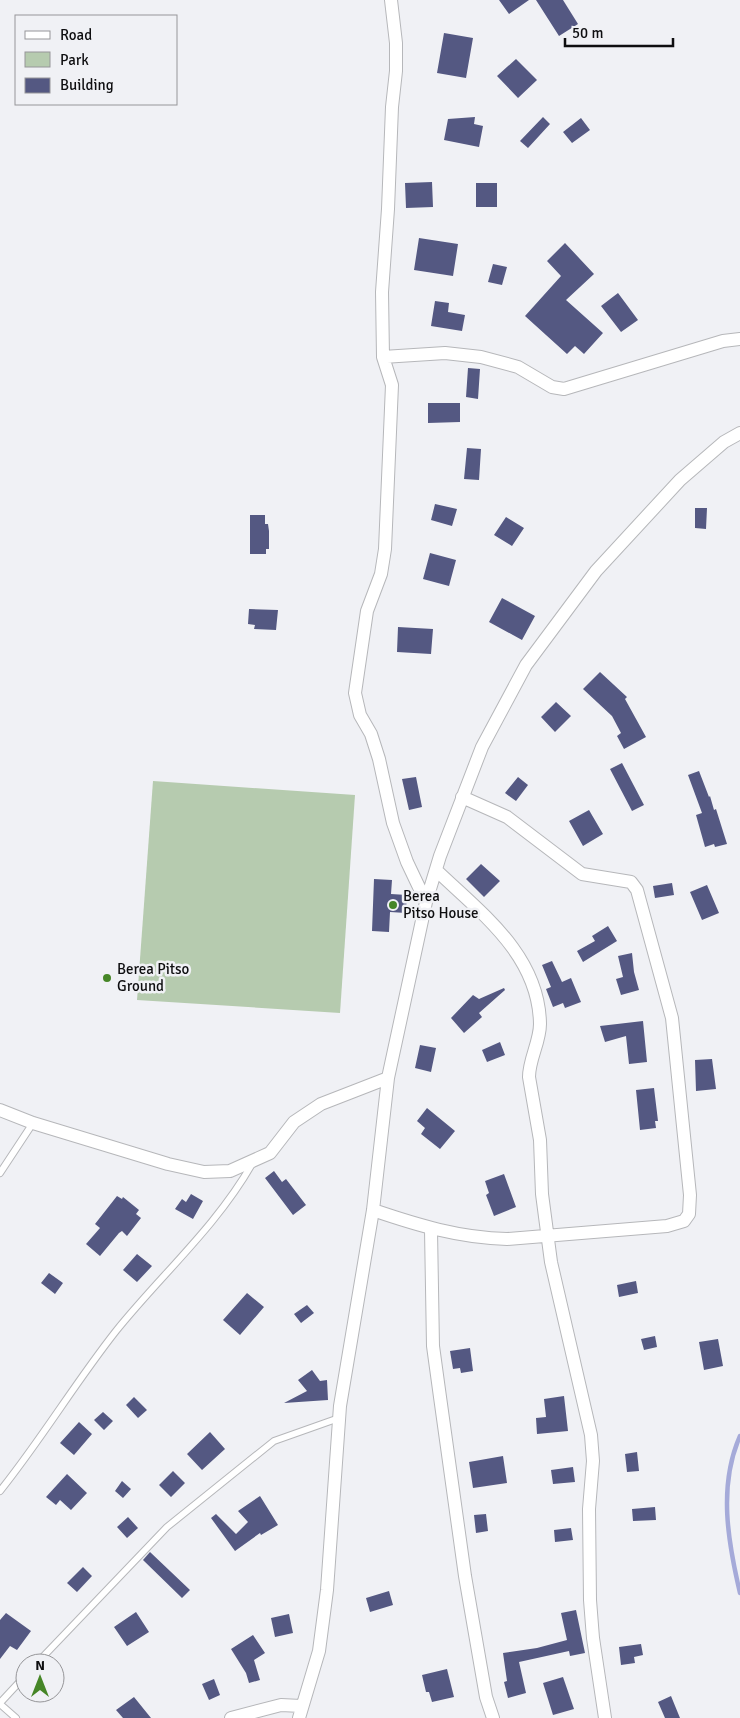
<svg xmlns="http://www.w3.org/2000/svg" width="740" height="1718" viewBox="0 0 740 1718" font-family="Signika,sans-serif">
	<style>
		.green { fill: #b6cbaf }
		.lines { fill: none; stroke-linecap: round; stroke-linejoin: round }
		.stream { stroke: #a5aad9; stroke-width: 4.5 }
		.building { fill: #545882 }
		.lane-casing { stroke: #b6b7ba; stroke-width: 8 }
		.street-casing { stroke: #b6b7ba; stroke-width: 14 }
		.lane { stroke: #fff; stroke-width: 6 }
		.street { stroke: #fff; stroke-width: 12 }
		.poi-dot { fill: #468627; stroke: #f0f1f5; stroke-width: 2 }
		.labels { text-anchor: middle; stroke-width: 5; stroke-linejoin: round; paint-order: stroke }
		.poi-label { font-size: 15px; fill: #0e0e10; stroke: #f0f1f5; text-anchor: start }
	</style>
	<rect width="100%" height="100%" fill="#f0f1f5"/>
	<!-- green -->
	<path class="green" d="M153,781L355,795L340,1013L137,1000Z"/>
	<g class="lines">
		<!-- stream -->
		<path class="stream" d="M740,1436C718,1486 728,1542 740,1593"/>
	</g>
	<!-- building -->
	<path class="building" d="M499,0H529L509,14Z
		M536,0H563L578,24L559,36Z
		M444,33L473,38L466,78L437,73Z
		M516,59L537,80L518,98L497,76Z
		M475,117L474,124L483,126L479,147L444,140L448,119Z
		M543,117L550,124L528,148L520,141Z
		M581,118L590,130L572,143L563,132Z
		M432,182L433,207L406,208L405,183Z
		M476,183H497V207H476Z
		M419,238L458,244L453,276L414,270Z
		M565,243L594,274L566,300L603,333L584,354L575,346L567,354L525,316L561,276L547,261Z
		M493,264L507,267L502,285L488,282Z
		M618,293L638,320L621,332L601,306Z
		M435,301L449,303L448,312L465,315L462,331L431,326Z
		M468,368L480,369L478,399L466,397Z
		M428,403H460V422L428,423Z
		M467,448L481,449L479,480L464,479Z
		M435,504L457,509L452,526L431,520Z
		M695,508H707L706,529L695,528Z
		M250,515H265V524H268L269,531V549H266V554H250Z
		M506,517L524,528L512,546L494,535Z
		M430,553L456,560L449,586L423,579Z
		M502,598L535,616L522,640L489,622Z
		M249,609L278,610L276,630L254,629L255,625L248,624Z
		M398,627L433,629L431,654L397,652Z
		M600,672L627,697L625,699L646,737L624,749L617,736L621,733L612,716L583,689Z
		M556,702L571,716L555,732L541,717Z
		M622,763L644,805L632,811L610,769Z
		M699,771L709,797L710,796L714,810L716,809L727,844L715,847L714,844L705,847L696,815L702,813L688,775Z
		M416,777L422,807L409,810L402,779Z
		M518,777L528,785L516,801L505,793Z
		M589,810L603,834L583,846L569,821Z
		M481,864L500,881L484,897L466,879Z
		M374,879L392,880L391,894L407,895L406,913L390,912L389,932L372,931Z
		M672,883L674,895L655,898L653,886Z
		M707,885L719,913L702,920L690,892Z
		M608,926L617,941L583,962L577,951L595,941L592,936Z
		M632,953L634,972L639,990L621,995L616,979L623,977L618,956Z
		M552,961L562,982L571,978L581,1002L565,1008L563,1003L553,1007L546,989L551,987L542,965Z
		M504,988L505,990L479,1013L482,1017L464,1033L451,1018L473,995L479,999Z
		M643,1021L647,1062L629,1064L626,1036L605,1042L600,1026Z
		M500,1042L505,1055L487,1062L482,1050Z
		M420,1045L436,1048L431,1072L415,1068Z
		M712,1059L716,1089L696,1091L695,1060Z
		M654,1088L658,1121H655L656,1128L640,1130L636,1090Z
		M427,1108L455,1131L440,1149L421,1134L425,1128L417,1121Z
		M274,1171L282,1182L286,1179L306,1205L293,1215L265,1178Z
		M504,1174L516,1207L494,1216L486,1195L489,1193L485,1181Z
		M191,1194L203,1201L193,1219L175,1209L182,1199L186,1202Z
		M117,1196L122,1199L123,1197L139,1210L136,1214L141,1218L127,1236L122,1231L119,1233L100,1256L86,1244L100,1228L95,1224Z
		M137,1254L152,1266L137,1282L123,1270Z
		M49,1273L63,1283L55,1294L41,1283Z
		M636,1281L638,1293L619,1297L617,1285Z
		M247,1293L264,1307L240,1335L223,1320Z
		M307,1305L314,1313L301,1323L294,1314Z
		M655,1336L657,1347L644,1350L641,1339Z
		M718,1339L723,1366L704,1370L699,1342Z
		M470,1348L473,1371L461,1373L460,1368L453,1369L450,1351Z
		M312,1370L320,1381L327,1380L328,1400L284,1403L307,1391L298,1380Z
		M564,1396L568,1431L537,1434L536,1418L546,1417L544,1399Z
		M134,1397L147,1410L138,1418L126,1405Z
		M103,1412L113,1421L104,1430L94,1420Z
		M79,1422L92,1434L74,1455L60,1443Z
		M210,1432L225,1449L202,1470L187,1454Z
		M637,1452L639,1471L627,1472L625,1454Z
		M503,1456L507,1483L473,1488L469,1462Z
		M573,1467L575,1482L553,1484L551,1470Z
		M173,1471L185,1483L171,1497L159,1485Z
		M67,1474L87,1493L71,1510L60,1500L56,1505L46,1497Z
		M122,1481L131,1489L123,1498L115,1491Z
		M260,1496L278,1525L261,1535L260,1533L235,1551L211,1518L216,1514L236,1534L248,1522L238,1511Z
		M655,1507L656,1520L633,1521L632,1509Z
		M486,1514L488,1531L476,1533L474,1515Z
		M128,1517L138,1528L127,1538L117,1527Z
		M571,1528L573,1540L555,1542L554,1530Z
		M150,1552L190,1590L182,1598L143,1560Z
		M83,1567L92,1576L77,1592L67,1583Z
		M389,1591L393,1605L370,1612L366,1598Z
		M576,1610L585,1653L570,1656L569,1651L519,1662L526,1693L508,1698L504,1682L507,1681L503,1653L537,1648L567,1640L561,1613Z
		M136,1612L149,1632L127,1646L114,1627Z
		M6,1613L31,1631L17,1650L10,1646L0,1659V1620Z
		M289,1614L293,1633L275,1637L271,1618Z
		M253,1635L265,1653L254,1660L260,1680L249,1683L246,1673L231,1649Z
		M641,1644L643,1655L634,1657L635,1663L621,1665L619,1647Z
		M447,1669L454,1697L432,1702L429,1692H426L422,1675Z
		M563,1677L574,1709L553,1715L543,1683Z
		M214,1679L220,1695L209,1700L202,1684Z
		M671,1696L680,1718H665L658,1702Z
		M134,1697L151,1718H123L116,1710Z"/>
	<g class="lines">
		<!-- lane casing -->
		<g class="lane-casing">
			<path id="lane" d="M0,1173L33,1123
				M0,1491C41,1440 75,1383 116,1331C161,1275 216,1227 252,1164
				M37,1663L167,1527L274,1441L339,1418
				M0,1703L25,1676
				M0,1704L16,1718"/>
		</g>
		<!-- street casing -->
		<g class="street-casing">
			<path id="street" d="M391,0L396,43V71L392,107L388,209L382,292L383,357L392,385L385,549L381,574L367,611L355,693L360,715L371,734L379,759L393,823L407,862L426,902
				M383,357L445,353L481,357L518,367L552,387L564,389L723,341L740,339
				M436,870C481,913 539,955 540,1024C540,1042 529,1059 529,1077L540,1140L542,1194L551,1262L591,1435L593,1461L589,1509L590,1600L593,1638L605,1718
				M0,1110L33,1123L168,1164L204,1172L230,1171L270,1153L294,1122L321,1104L388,1078
				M373,1210C417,1225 460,1238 507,1239L667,1226L684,1221L689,1214L690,1195L672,1018L637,890L631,882L582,874L507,817L462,797
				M431,1230L433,1346L440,1397L465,1576L486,1697L493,1718
				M231,1718L281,1705L301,1706
				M299,1718L319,1651L327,1590L340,1406L373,1210L388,1078L426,902L440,856L482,747L526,665L596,571L680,480L724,442L740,433"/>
		</g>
		<!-- lane -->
		<use href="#lane" class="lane"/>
		<!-- street -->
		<use href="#street" class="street"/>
	</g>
	<!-- markers -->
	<g class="poi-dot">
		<circle cx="393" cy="905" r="5"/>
		<circle cx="107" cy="978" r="5"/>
	</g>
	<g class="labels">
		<!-- poi labels -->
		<g class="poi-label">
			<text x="403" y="901">Berea<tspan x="403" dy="17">Pitso House</tspan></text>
			<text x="117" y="974">Berea Pitso<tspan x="117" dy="17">Ground</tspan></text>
		</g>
	</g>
	<!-- legend -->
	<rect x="15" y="15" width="162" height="90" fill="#f0f1f5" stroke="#969699"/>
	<rect x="25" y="31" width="25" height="8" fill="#ffffff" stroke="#969699"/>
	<text x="60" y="40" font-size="15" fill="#0e0e10">Road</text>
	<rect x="25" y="52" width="25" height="15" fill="#b6cbaf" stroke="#969699"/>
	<text x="60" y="65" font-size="15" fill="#0e0e10">Park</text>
	<rect x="25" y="78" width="25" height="15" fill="#545882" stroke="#969699"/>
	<text x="60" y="90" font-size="15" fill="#0e0e10">Building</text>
	<!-- north arrow -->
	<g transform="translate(40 1678)"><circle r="24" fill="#f0f1f5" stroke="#969699"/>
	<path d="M0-4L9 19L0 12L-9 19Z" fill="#468627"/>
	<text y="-8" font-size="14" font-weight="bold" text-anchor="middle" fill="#0e0e10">N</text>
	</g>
	<!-- scale -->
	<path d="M565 38v8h108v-8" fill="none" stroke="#0e0e10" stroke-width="2.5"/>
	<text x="572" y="38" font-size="15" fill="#0e0e10" stroke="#f0f1f5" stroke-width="4" paint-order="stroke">50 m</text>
</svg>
